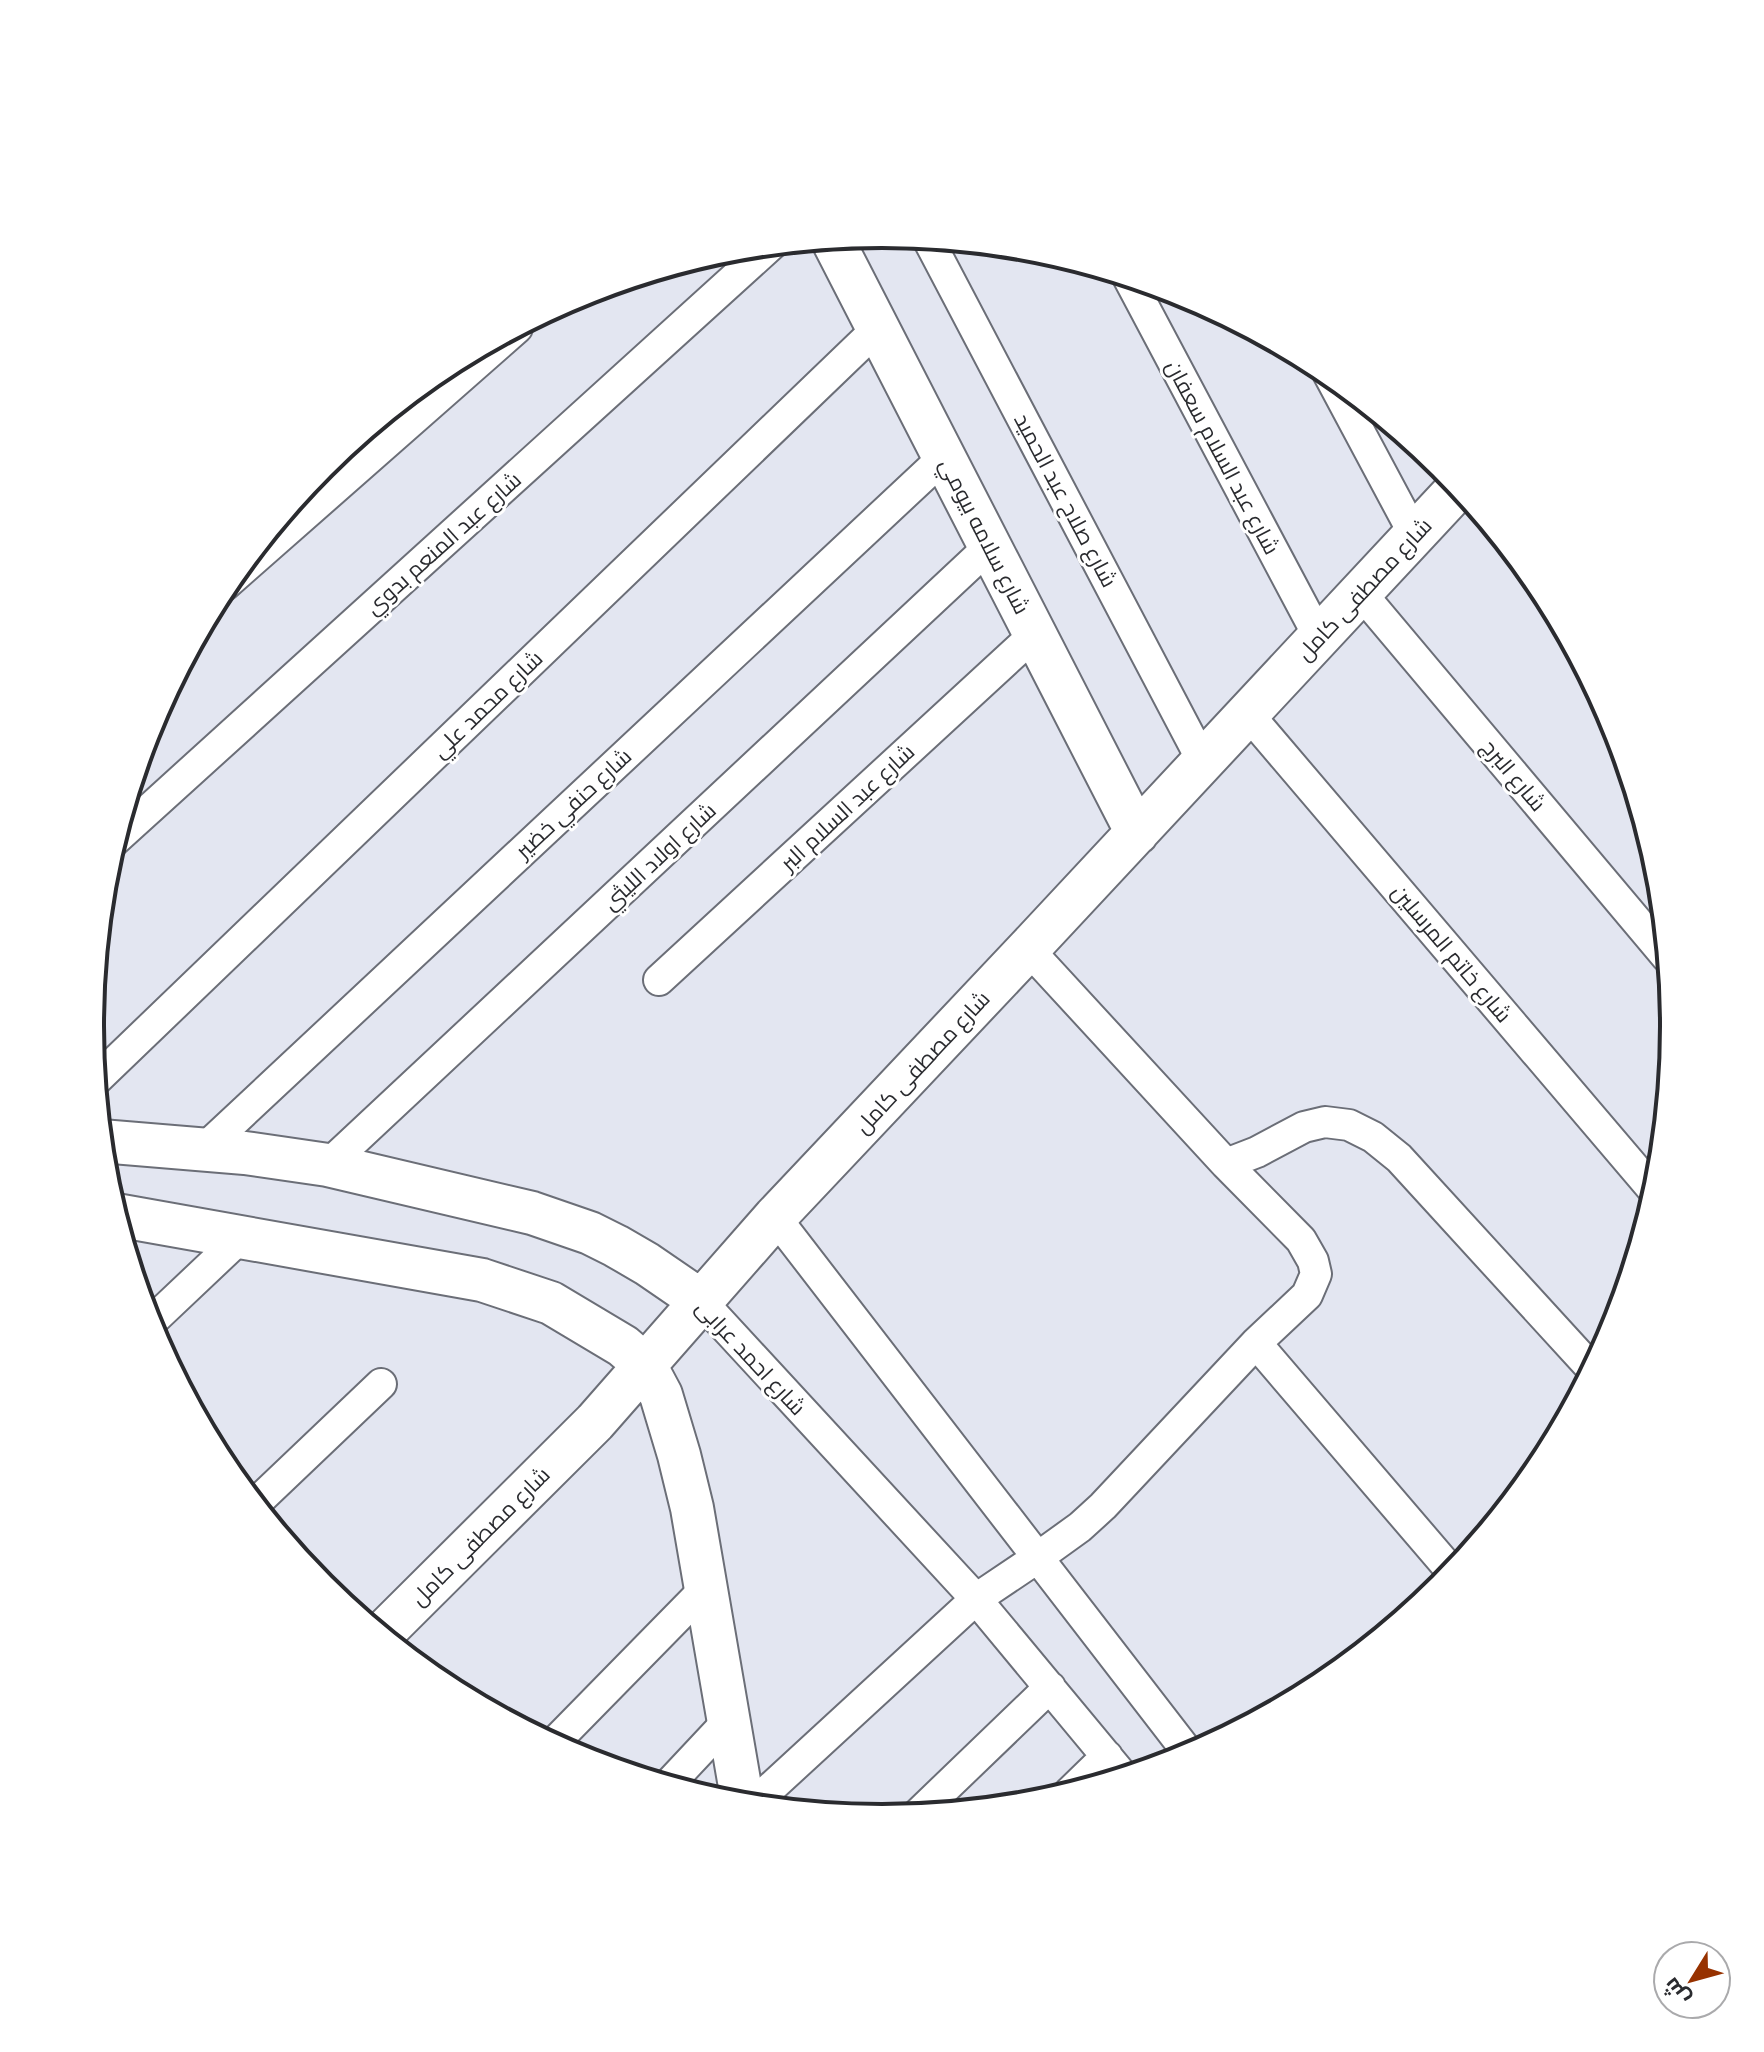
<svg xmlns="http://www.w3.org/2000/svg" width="1764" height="2052" viewBox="0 0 1764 2052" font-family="Overpass,Cairo,sans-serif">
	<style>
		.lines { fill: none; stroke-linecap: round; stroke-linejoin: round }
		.street-casing { stroke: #6b6e77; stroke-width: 34 }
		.secondary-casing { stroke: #6b6e77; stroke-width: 46 }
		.street { stroke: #fff; stroke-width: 30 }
		.secondary { stroke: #fff; stroke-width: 42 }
		.labels { text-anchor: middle; stroke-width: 6; stroke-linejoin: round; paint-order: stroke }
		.street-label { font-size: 22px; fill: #2a2b2f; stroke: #fff }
		.rim { fill: none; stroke: #2a2b2f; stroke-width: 4 }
	</style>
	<rect width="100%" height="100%" fill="#e3e6f1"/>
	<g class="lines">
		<!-- street casing -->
		<g class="street-casing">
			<path id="street" d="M928,239L1203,762
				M1128,277L1319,637
				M1328,373L1414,534
				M225,585L517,328
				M1360,592L1667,957
				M1248,714L1655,1192
				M114,841L771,245
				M659,980L1035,634
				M95,1081L878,328
				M203,1150L944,457
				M1226,1164L1257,1152L1304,1127L1325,1122L1349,1125L1373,1137L1399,1158L1592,1369
				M328,1165L990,546
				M775,1217L1190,1755
				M701,1301L976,1599L1123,1776
				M149,1324L241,1237
				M1256,1343L1453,1573
				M255,1504L381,1384
				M553,1744L705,1589
				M668,1785L728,1721
				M1069,1793L1107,1756
				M752,1805L976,1599L1037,1558L1080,1527L1103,1506L1256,1343L1307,1295L1316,1274L1313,1261L1301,1240L1226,1164L1028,949
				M917,1815L1050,1687"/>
		</g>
		<!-- secondary casing -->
		<g class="secondary-casing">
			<path id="secondary" d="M832,239L1137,833
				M101,1141L245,1153L328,1165L532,1213L590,1233L616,1246L647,1264L701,1301
				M116,1215L482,1280L551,1303L623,1346L645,1365L661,1395L679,1455L692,1508L743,1804
				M381,1635L595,1422L775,1217L1028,949L1459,487"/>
		</g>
		<!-- street -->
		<use href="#street" class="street"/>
		<!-- secondary -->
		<use href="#secondary" class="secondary"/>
	</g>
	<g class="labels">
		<!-- street labels -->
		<g class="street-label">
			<text transform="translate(1223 457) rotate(62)" y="8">شارع عبد السلام سعفان</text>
			<text transform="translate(1066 500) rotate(62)" y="8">شارع صلاح عبد الحميد</text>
			<text transform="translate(985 536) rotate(63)" y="8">شارع سلامه بيومي</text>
			<text transform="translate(443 543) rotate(-42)" y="8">شارع عبد المنعم بدوي</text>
			<text transform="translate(1364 589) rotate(-47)" y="8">شارع مصطفى كامل</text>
			<text transform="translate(487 704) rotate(-44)" y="8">شارع محمد علي</text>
			<text transform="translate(1514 775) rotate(50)" y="8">شارع البرج</text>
			<text transform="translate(573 803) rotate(-43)" y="8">شارع حنفي خضير</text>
			<text transform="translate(847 807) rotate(-43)" y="8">شارع عبد السلام البر</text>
			<text transform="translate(659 856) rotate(-43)" y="8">شارع اولاد الليثي</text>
			<text transform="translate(1452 953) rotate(50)" y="8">شارع خاتم المرسلين</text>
			<text transform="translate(922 1062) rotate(-47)" y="8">شارع مصطفى كامل</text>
			<text transform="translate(751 1357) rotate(47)" y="8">شارع احمد عرابى</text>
			<text transform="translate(480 1536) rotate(-45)" y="8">شارع مصطفى كامل</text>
		</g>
	</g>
	<!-- crop -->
	<path d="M0 0H1764V2052H0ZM104 1026a778 778 0 1 1 1556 0a778 778 0 1 1-1556 0Z" fill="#fff" fill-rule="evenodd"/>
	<path class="rim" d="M104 1026a778 778 0 1 1 1556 0a778 778 0 1 1-1556 0Z"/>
	<!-- north arrow -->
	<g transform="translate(1692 1980) rotate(233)"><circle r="38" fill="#ffffff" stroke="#aaaaac" stroke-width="2"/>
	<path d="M0-6L14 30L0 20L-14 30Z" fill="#973200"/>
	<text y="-12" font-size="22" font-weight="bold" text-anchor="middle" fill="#2a2b2f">ش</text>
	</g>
</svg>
